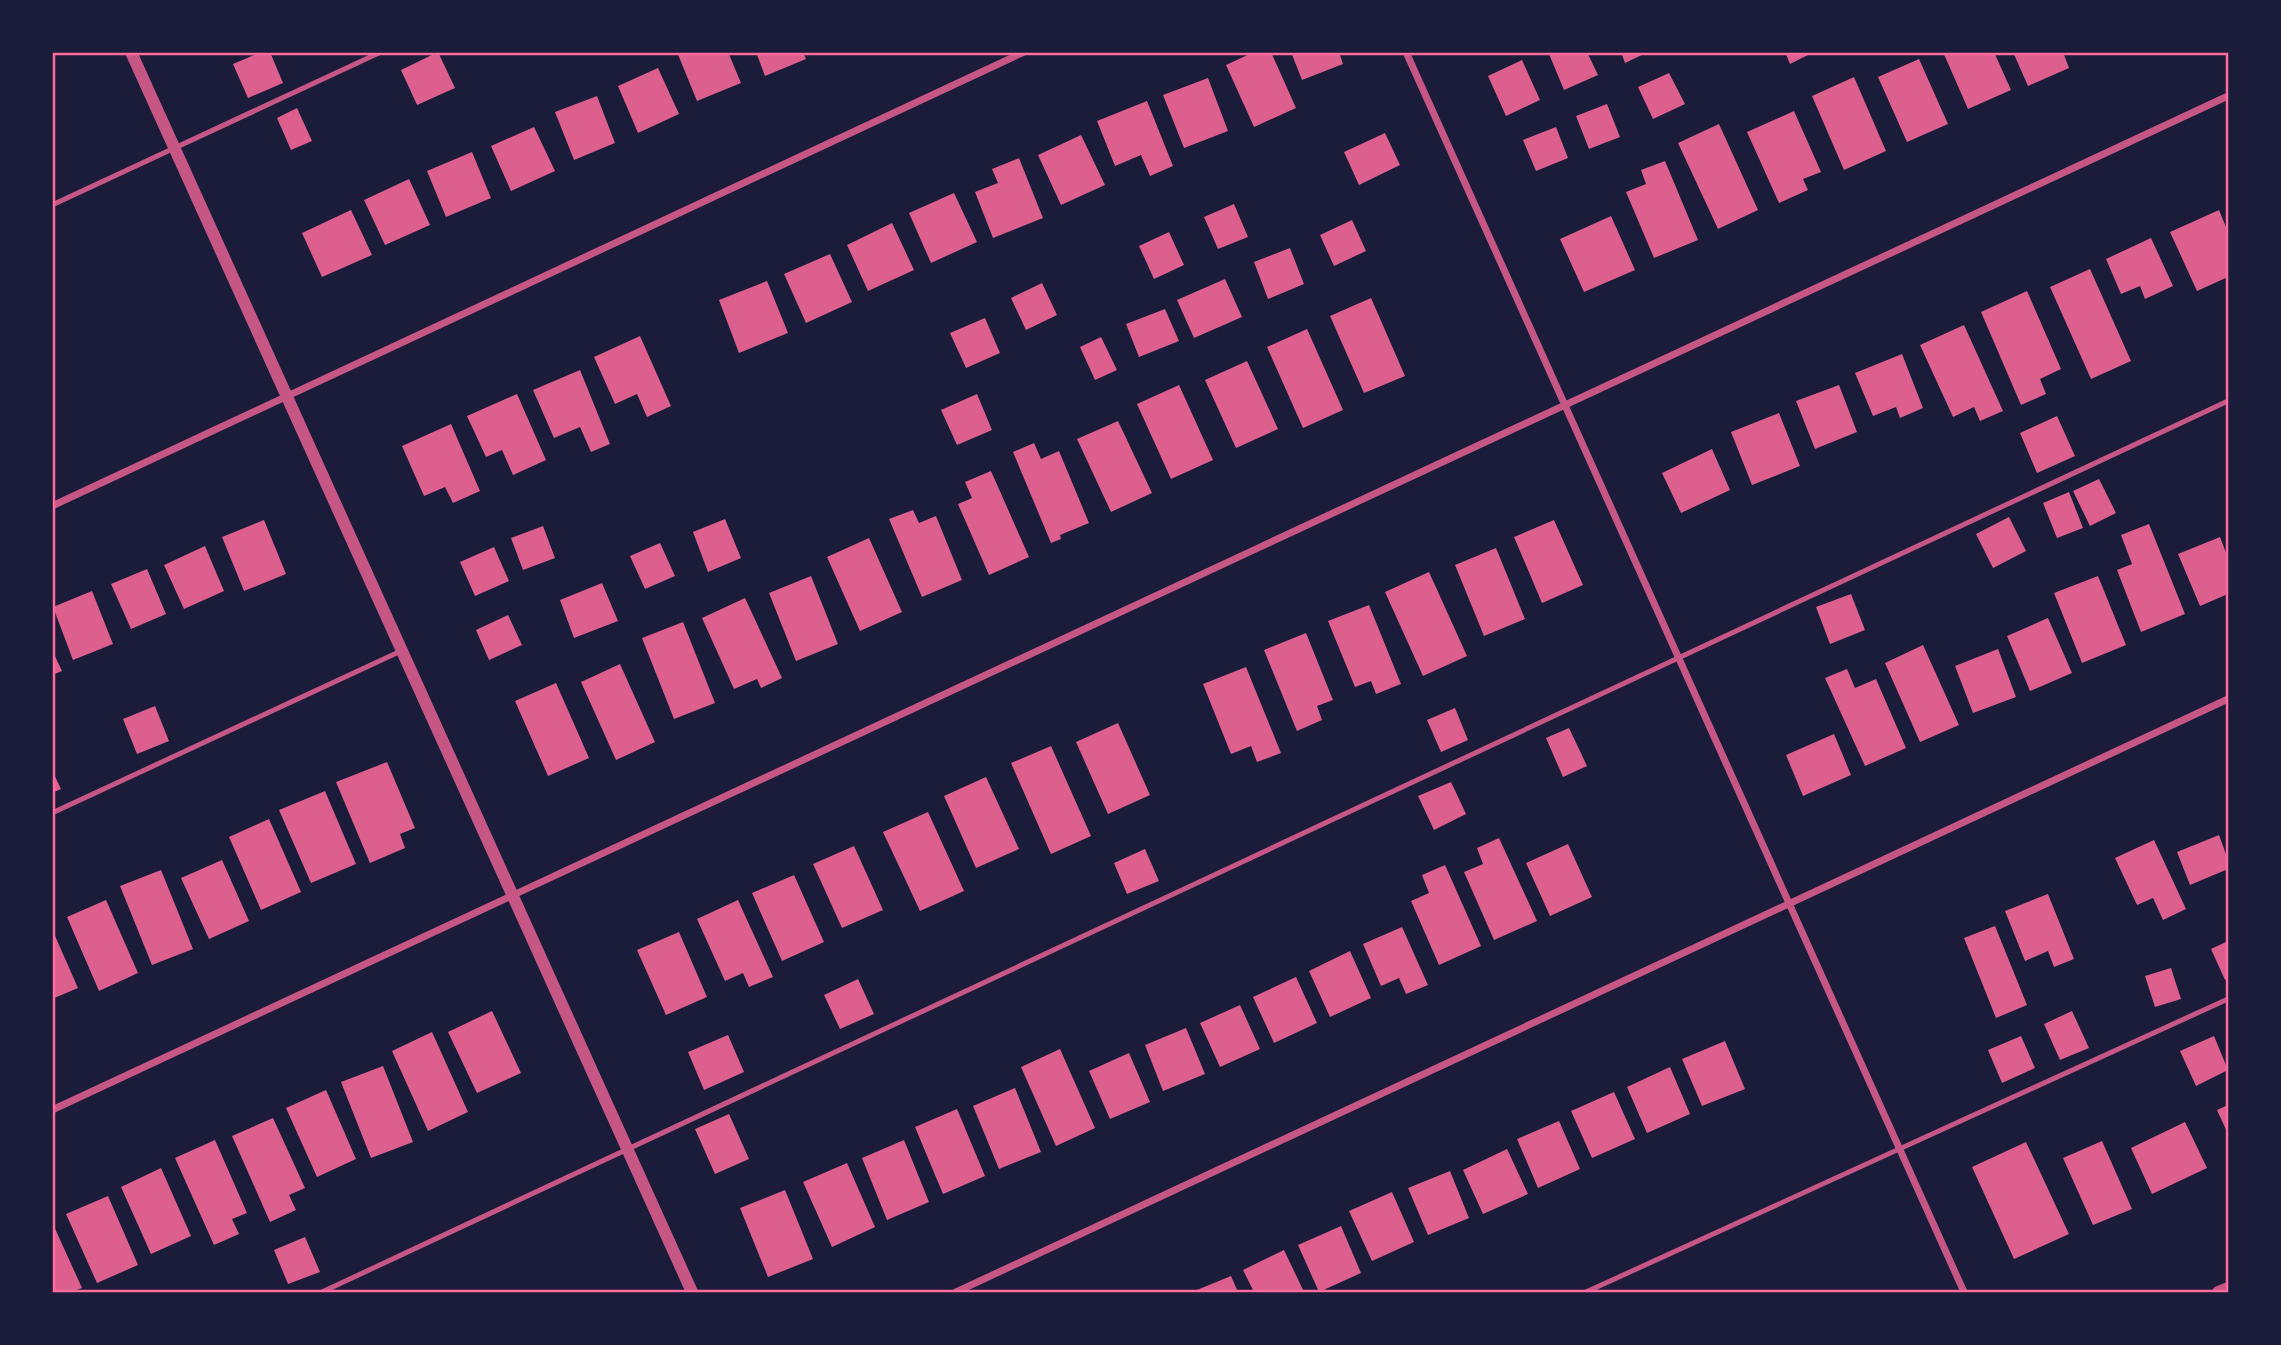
<svg xmlns="http://www.w3.org/2000/svg" width="2281" height="1345" viewBox="0 0 2281 1345" font-family="'Varela Round',sans-serif">
	<style>
		.building { fill: #dd5f8e }
		.lines { fill: none; stroke-linecap: round; stroke-linejoin: round }
		.service { stroke: #c65784; stroke-width: 5 }
		.minor { stroke: #c65784; stroke-width: 7 }
		.tertiary { stroke: #c65784; stroke-width: 12 }
		.neatline { fill: none; stroke: #ff6b9d; stroke-width: 2.5 }
	</style>
	<rect width="100%" height="100%" fill="#1b1b3a"/>
	<!-- building -->
	<path class="building" d="M261,52H270L283,83L248,98L233,64Z
		M438,52L455,88L417,105L401,70Z
		M677,52H728L741,83L697,101Z
		M756,52H803L806,59L765,76Z
		M1254,52H1271L1296,108L1254,127L1226,65Z
		M1291,52H1339L1343,64L1302,80Z
		M1553,52H1587L1598,75L1564,90L1549,54Z
		M1621,52H1648L1625,63Z
		M1785,52H1814L1790,64Z
		M1943,52H1994L2011,90L1968,109Z
		M2013,52H2063L2069,68L2028,86Z
		M1919,59L1948,124L1907,142L1878,77Z
		M1522,60L1540,100L1506,116L1488,76Z
		M658,68L679,114L638,133L618,86Z
		M1669,73L1685,104L1653,119L1638,87Z
		M1854,77L1886,151L1844,170L1812,96Z
		M1208,78L1228,131L1184,148L1163,95Z
		M597,96L615,143L574,160L555,112Z
		M1147,101L1173,166L1150,176L1141,155L1115,166L1097,121Z
		M1607,104L1620,137L1589,149L1576,116Z
		M297,108L312,141L291,150L277,118Z
		M1794,111L1821,172L1803,179L1808,190L1779,203L1747,132Z
		M1719,124L1758,210L1718,229L1678,143Z
		M534,127L555,171L511,191L491,146Z
		M1556,127L1568,158L1536,171L1523,140Z
		M1385,133L1400,165L1359,185L1344,152Z
		M1081,135L1105,185L1061,205L1038,155Z
		M472,152L491,198L446,217L427,171Z
		M1019,158L1043,218L993,238L975,192L998,183L992,169Z
		M1665,161L1698,240L1654,258L1626,192L1646,184L1641,170Z
		M409,179L430,225L385,245L364,200Z
		M954,193L977,242L931,263L909,213Z
		M1234,204L1248,237L1218,249L1204,217Z
		M351,210L372,255L322,277L302,233Z
		M2219,210L2228,232V277L2197,291L2170,232Z
		M1611,216L1635,270L1584,292L1560,239Z
		M1352,220L1366,251L1334,266L1320,235Z
		M892,223L914,270L868,291L847,245Z
		M1169,232L1184,265L1154,279L1139,246Z
		M2151,238L2173,286L2145,299L2140,286L2121,294L2106,259Z
		M1290,248L1304,284L1268,299L1254,262Z
		M830,254L852,302L806,323L784,274Z
		M2090,269L2131,361L2091,379L2050,287Z
		M1225,279L1242,317L1194,338L1177,300Z
		M767,281L788,333L739,353L719,300Z
		M1042,283L1057,315L1026,330L1011,298Z
		M2027,291L2061,369L2040,379L2046,394L2021,405L1981,312Z
		M1371,298L1405,376L1364,393L1330,316Z
		M1165,309L1179,341L1139,357L1126,324Z
		M985,318L1000,353L966,368L950,333Z
		M1964,325L2003,411L1980,421L1974,407L1953,417L1920,345Z
		M1307,329L1343,410L1303,428L1267,347Z
		M640,336L671,406L647,417L637,394L615,404L594,357Z
		M1101,337L1117,370L1095,380L1080,347Z
		M1902,354L1923,408L1900,418L1896,407L1873,416L1855,373Z
		M1247,361L1278,429L1236,448L1205,380Z
		M580,370L610,444L591,452L580,427L554,438L533,390Z
		M1179,385L1213,460L1171,479L1137,404Z
		M1839,385L1857,432L1815,449L1796,401Z
		M517,394L546,460L513,475L502,450L486,457L467,416Z
		M977,394L992,430L957,445L941,410Z
		M1779,413L1800,466L1752,485L1731,432Z
		M2057,416L2075,456L2037,473L2020,433Z
		M1118,421L1152,493L1111,512L1077,439Z
		M451,424L480,491L453,503L445,487L424,496L402,446Z
		M1034,443L1041,459L1059,451L1089,523L1060,535L1061,539L1051,543L1013,452Z
		M1712,449L1730,490L1681,513L1662,473Z
		M991,471L1029,557L989,575L958,504L972,498L965,482Z
		M2099,479L2116,513L2090,526L2073,491Z
		M2069,492L2083,528L2057,538L2043,503Z
		M913,510L919,523L936,516L962,580L922,597L889,519Z
		M2009,517L2026,551L1993,568L1976,534Z
		M725,519L741,558L708,572L693,532Z
		M264,520L286,574L244,591L222,537Z
		M1554,520L1583,585L1542,603L1514,537Z
		M2149,524L2185,614L2141,632L2117,570L2132,564L2121,535Z
		M543,526L555,558L523,570L511,538Z
		M2220,537L2228,558V594L2200,606L2178,554Z
		M869,538L902,612L860,631L827,557Z
		M660,543L675,576L645,589L630,556Z
		M205,546L224,591L184,609L164,565Z
		M494,547L509,581L475,596L460,562Z
		M1496,548L1525,619L1484,636L1455,565Z
		M147,569L166,614L131,629L111,584Z
		M1429,572L1467,656L1423,676L1385,592Z
		M811,576L838,644L796,661L769,593Z
		M2098,576L2126,645L2082,663L2054,593Z
		M602,583L618,621L574,638L560,600Z
		M92,591L113,644L73,660L53,607Z
		M1851,594L1865,630L1830,644L1816,607Z
		M745,598L782,678L761,688L757,679L734,689L702,618Z
		M1369,605L1401,684L1376,694L1371,681L1355,687L1328,621Z
		M508,615L522,645L489,660L476,630Z
		M2048,618L2072,673L2030,691L2007,636Z
		M683,622L715,703L674,719L642,638Z
		M1306,633L1333,700L1317,706L1322,720L1297,731L1264,650Z
		M1923,645L1959,725L1920,742L1885,663Z
		M1998,649L2016,697L1973,713L1955,666Z
		M52,650L62,671L52,675Z
		M620,664L655,742L616,760L581,682Z
		M1246,667L1281,753L1257,762L1251,746L1231,754L1203,684Z
		M1847,669L1855,688L1876,679L1906,748L1865,766L1825,678Z
		M556,683L589,758L548,776L515,701Z
		M155,706L169,741L137,754L123,719Z
		M1455,708L1468,740L1441,752L1427,720Z
		M1118,723L1150,795L1108,814L1076,742Z
		M1569,728L1587,766L1563,777L1546,738Z
		M1834,734L1851,775L1803,796L1786,755Z
		M1051,746L1091,836L1051,854L1011,763Z
		M387,762L415,828L400,834L405,848L370,863L336,782Z
		M52,770L61,789L52,793Z
		M986,777L1019,849L976,868L944,796Z
		M1451,782L1466,814L1434,830L1418,796Z
		M325,791L356,864L311,883L279,810Z
		M928,812L964,891L920,911L883,832Z
		M269,819L301,892L261,910L229,837Z
		M2219,835L2228,860V869L2190,885L2177,852Z
		M1499,838L1537,921L1494,940L1464,872L1483,864L1477,848Z
		M2154,840L2186,909L2163,920L2153,898L2137,905L2115,858Z
		M1568,844L1592,897L1550,916L1526,863Z
		M854,846L883,910L842,928L813,864Z
		M1145,849L1159,881L1127,894L1114,863Z
		M222,860L249,921L209,939L181,878Z
		M1445,865L1481,946L1439,965L1411,901L1429,893L1422,875Z
		M161,870L193,949L152,965L120,886Z
		M794,875L824,942L782,961L752,893Z
		M2048,894L2074,959L2054,967L2048,951L2025,961L2005,911Z
		M106,900L138,973L99,991L67,917Z
		M738,900L773,977L749,987L743,973L725,981L697,919Z
		M1995,926L2027,1005L1996,1018L1964,938Z
		M1402,927L1428,985L1406,994L1399,978L1381,986L1363,944Z
		M52,929L78,988L52,999Z
		M679,932L707,997L666,1015L637,950Z
		M2228,941V978L2225,980L2211,949Z
		M1350,951L1371,998L1330,1017L1309,971Z
		M2171,968L2181,999L2155,1007L2145,976Z
		M1296,977L1317,1023L1274,1043L1253,997Z
		M858,979L874,1014L840,1029L824,995Z
		M1240,1005L1260,1049L1220,1067L1200,1023Z
		M492,1011L521,1073L477,1093L448,1032Z
		M2072,1011L2089,1048L2060,1060L2044,1024Z
		M1186,1028L1205,1074L1163,1091L1145,1045Z
		M432,1032L468,1112L428,1131L392,1051Z
		M728,1035L744,1072L704,1090L688,1052Z
		M2021,1036L2035,1068L2002,1083L1988,1050Z
		M2214,1036L2228,1070L2196,1086L2180,1051Z
		M1725,1041L1745,1089L1702,1106L1682,1059Z
		M1060,1049L1095,1128L1056,1146L1021,1067Z
		M1129,1053L1150,1102L1110,1119L1089,1071Z
		M383,1066L413,1142L371,1158L341,1082Z
		M1670,1067L1690,1114L1647,1133L1627,1087Z
		M1015,1088L1041,1152L999,1169L973,1106Z
		M326,1090L356,1159L317,1177L286,1108Z
		M1614,1092L1635,1139L1592,1158L1571,1111Z
		M2228,1105V1134L2217,1110Z
		M957,1109L985,1176L943,1194L915,1127Z
		M729,1114L749,1159L715,1174L695,1129Z
		M273,1118L305,1188L289,1195L296,1210L270,1222L232,1136Z
		M1559,1121L1580,1169L1538,1188L1517,1139Z
		M2185,1122L2207,1168L2152,1194L2131,1148Z
		M215,1140L247,1213L232,1219L239,1234L214,1245L175,1158Z
		M904,1140L929,1202L887,1220L862,1158Z
		M2102,1141L2132,1209L2093,1225L2063,1158Z
		M2026,1142L2069,1234L2014,1259L1972,1167Z
		M1507,1149L1528,1194L1483,1214L1463,1170Z
		M847,1163L875,1227L832,1247L803,1182Z
		M161,1168L191,1236L151,1254L121,1187Z
		M1450,1171L1469,1218L1428,1235L1408,1188Z
		M785,1190L813,1259L768,1277L740,1208Z
		M1392,1192L1414,1242L1372,1261L1349,1211Z
		M108,1196L138,1265L97,1283L66,1214Z
		M52,1222L82,1288L71,1292H52Z
		M1341,1226L1361,1273L1319,1292L1298,1245Z
		M305,1237L320,1272L288,1284L274,1250Z
		M1284,1250L1304,1292H1254L1243,1270Z
		M1231,1276L1238,1292H1192Z"/>
	<g class="lines">
		<!-- service -->
		<path class="service" d="M52,205L381,52
			M52,813L401,651
			M322,1292L2228,401
			M1586,1292L2228,999"/>
		<!-- minor -->
		<path class="minor" d="M1406,52L1964,1292
			M52,506L1024,52
			M52,1110L2228,96
			M956,1292L2228,699"/>
		<!-- tertiary -->
		<path class="tertiary" d="M131,52L692,1292
			M2218,1292L2228,1288"/>
	</g>
	<!-- border -->
	<rect width="2281" height="1345" fill="none" stroke="#1b1b3a" stroke-width="108"/>
	<rect x="54" y="54" width="2173" height="1237" class="neatline"/>
</svg>
